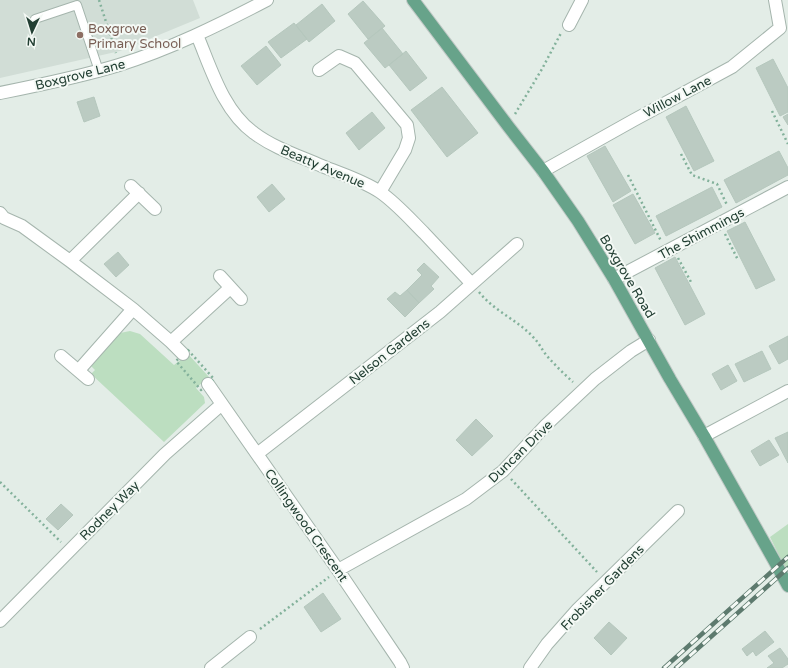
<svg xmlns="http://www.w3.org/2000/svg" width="788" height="668" viewBox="0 0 788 668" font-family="'Varela Round',sans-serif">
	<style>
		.built { fill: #d1ddd6 }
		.green { fill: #bcdec0 }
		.building { fill: #bbcbc2; stroke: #b5c7bd }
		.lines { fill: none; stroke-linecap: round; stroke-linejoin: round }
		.service-casing { stroke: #a5b5ad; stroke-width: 10 }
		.minor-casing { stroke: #a5b5ad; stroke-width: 14 }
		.primary-casing { stroke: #c1c9c6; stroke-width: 14 }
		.path { stroke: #83b19b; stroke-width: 2.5; stroke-dasharray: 2 3; stroke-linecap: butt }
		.service { stroke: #fff; stroke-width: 8 }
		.minor { stroke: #fff; stroke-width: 12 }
		.primary { stroke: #67a38a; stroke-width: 12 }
		.rail-casing { stroke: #5d7a6e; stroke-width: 4.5 }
		.rail { stroke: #f4f9f5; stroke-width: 3; stroke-dasharray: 9; stroke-linecap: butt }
		.education-dot { fill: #8d6e63; stroke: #f4f9f5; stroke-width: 1.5 }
		.labels { text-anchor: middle; stroke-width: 4; stroke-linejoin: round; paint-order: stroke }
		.education-label { font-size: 13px; fill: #785e54; stroke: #f4f9f5; text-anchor: start }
		.street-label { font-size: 13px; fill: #223f33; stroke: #f4f9f5 }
	</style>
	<rect width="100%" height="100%" fill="#e3ede7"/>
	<!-- built -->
	<path class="built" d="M0,0H193L200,18L120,51L0,78Z"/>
	<!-- green -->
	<path class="green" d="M130,331L140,334L174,365L188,354L209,377L196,388L204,397L205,403L164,442L91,374L95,370L91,366L120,333Z
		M788,524V574L770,537Z"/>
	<!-- building -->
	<path class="building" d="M363,1L385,26L368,39L348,14Z
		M322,4L335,21L309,42L296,25Z
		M294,23L307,39L281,58L268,42Z
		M382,28L403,54L385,68L364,43Z
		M266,46L281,65L257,85L241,66Z
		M406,51L427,78L410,91L389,65Z
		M773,59L788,88V112L780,116L756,68Z
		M442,87L478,133L447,157L411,110Z
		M94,97L100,116L84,122L77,102Z
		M686,106L714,161L694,171L666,117Z
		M372,112L385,128L359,150L346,133Z
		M788,114V125L783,117Z
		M605,146L631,191L613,202L587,156Z
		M779,151L788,168V175L736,203L724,180Z
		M272,184L285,199L269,212L257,197Z
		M712,187L722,207L666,236L656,216Z
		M633,194L655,233L635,244L613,205Z
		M745,222L775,280L756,289L727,231Z
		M118,252L129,265L116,277L104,264Z
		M675,257L705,314L685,325L655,268Z
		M424,263L439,277L431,286L434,289L419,303L407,290L422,275L417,270Z
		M407,290L419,303L405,317L387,299L395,292L400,296Z
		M788,336V359L779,364L769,346Z
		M762,351L771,369L744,382L735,364Z
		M728,365L737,381L721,390L712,374Z
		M476,419L493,436L472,456L456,440Z
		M788,432V463L775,438Z
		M769,440L779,455L760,466L751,451Z
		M61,504L73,515L58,530L46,519Z
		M323,593L341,619L321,632L304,607Z
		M609,622L627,638L611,655L594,638Z
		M765,631L774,642L756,656L753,651L747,656L742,649Z
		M780,648L788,659V664L782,668H767L774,663L768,656Z"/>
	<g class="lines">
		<!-- service casing -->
		<g class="service-casing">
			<path id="service" d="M35,19L77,5L99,71"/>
		</g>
		<!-- minor casing -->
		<g class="minor-casing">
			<path id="minor" d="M569,25L582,0
				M197,35C211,68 223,111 254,133C274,148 299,156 322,166C341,174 362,180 380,192C396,203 410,219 424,233C440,250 456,267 472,284
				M319,70L339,56L355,63L407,125L409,138L405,150L380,192
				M0,93C40,85 80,77 119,65C170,49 219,25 267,0
				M543,171L634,120L732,67L780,28L775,0
				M131,186L155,209
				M0,213L4,218L22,226L70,261L133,309L171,342L183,354
				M70,261L139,193
				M220,276L241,299
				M614,279L788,187
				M171,342L230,288
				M61,356L88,379
				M79,370L133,309
				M208,384L338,570L400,662L403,668
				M704,436L788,391
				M257,454L440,312L517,244
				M338,570L466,499L503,471L546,425L595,379L631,351L649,340
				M0,621L165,454L222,404
				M211,668L250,637
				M530,668L547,644L578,609L678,511"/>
		</g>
		<!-- primary casing -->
		<g class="primary-casing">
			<path id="primary" d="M413,0L508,126L543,171L578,221L614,279L670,379L704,436L775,562L788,586"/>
		</g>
		<!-- path -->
		<path class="path" d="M99,0L116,53
			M772,111L788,144
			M515,114L542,69L561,33
			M681,154L692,175L717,184L727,205
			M628,175L661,241
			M725,234L738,260
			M678,258L691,282
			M479,292C495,312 518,320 534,338C539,343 542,350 547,356C555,365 564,374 573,382
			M188,350L214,379L201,390L176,361Z
			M511,479L597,572
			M0,482L61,542
			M260,629L329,577"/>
		<!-- service -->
		<use href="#service" class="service"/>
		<!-- minor -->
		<use href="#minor" class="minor"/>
		<!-- primary -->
		<use href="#primary" class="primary"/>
		<!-- rail casing -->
		<g class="rail-casing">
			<path id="rail" d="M664,668L788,557
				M676,668L788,568"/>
		</g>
		<!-- rail -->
		<use href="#rail" class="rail"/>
	</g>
	<!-- markers -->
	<circle class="education-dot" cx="80" cy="35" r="4"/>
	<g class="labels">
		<!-- education labels -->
		<g class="education-label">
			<text x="88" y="33">Boxgrove<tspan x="88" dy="15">Primary School</tspan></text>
		</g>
		<!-- street labels -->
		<g class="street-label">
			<text transform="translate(80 74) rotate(-14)" y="5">Boxgrove Lane</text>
			<text transform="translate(677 96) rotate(-28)" y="5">Willow Lane</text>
			<text transform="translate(323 166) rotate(23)" y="5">Beatty Avenue</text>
			<text transform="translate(701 233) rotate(-28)" y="5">The Shimmings</text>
			<text transform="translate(628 276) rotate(59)" y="5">Boxgrove Road</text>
			<text transform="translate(389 351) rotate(-38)" y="5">Nelson Gardens</text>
			<text transform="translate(520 451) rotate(-44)" y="5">Duncan Drive</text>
			<text transform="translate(109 510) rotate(-45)" y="5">Rodney Way</text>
			<text transform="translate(307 525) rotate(55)" y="5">Collingwood Crescent</text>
			<text transform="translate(602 587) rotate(-46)" y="5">Frobisher Gardens</text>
		</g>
	</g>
	<!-- north arrow -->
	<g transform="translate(32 32) rotate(184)" stroke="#f4f9f5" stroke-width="3" paint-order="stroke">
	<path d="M0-3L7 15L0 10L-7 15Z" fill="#223f33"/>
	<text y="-6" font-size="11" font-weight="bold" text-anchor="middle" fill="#223f33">N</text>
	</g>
</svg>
